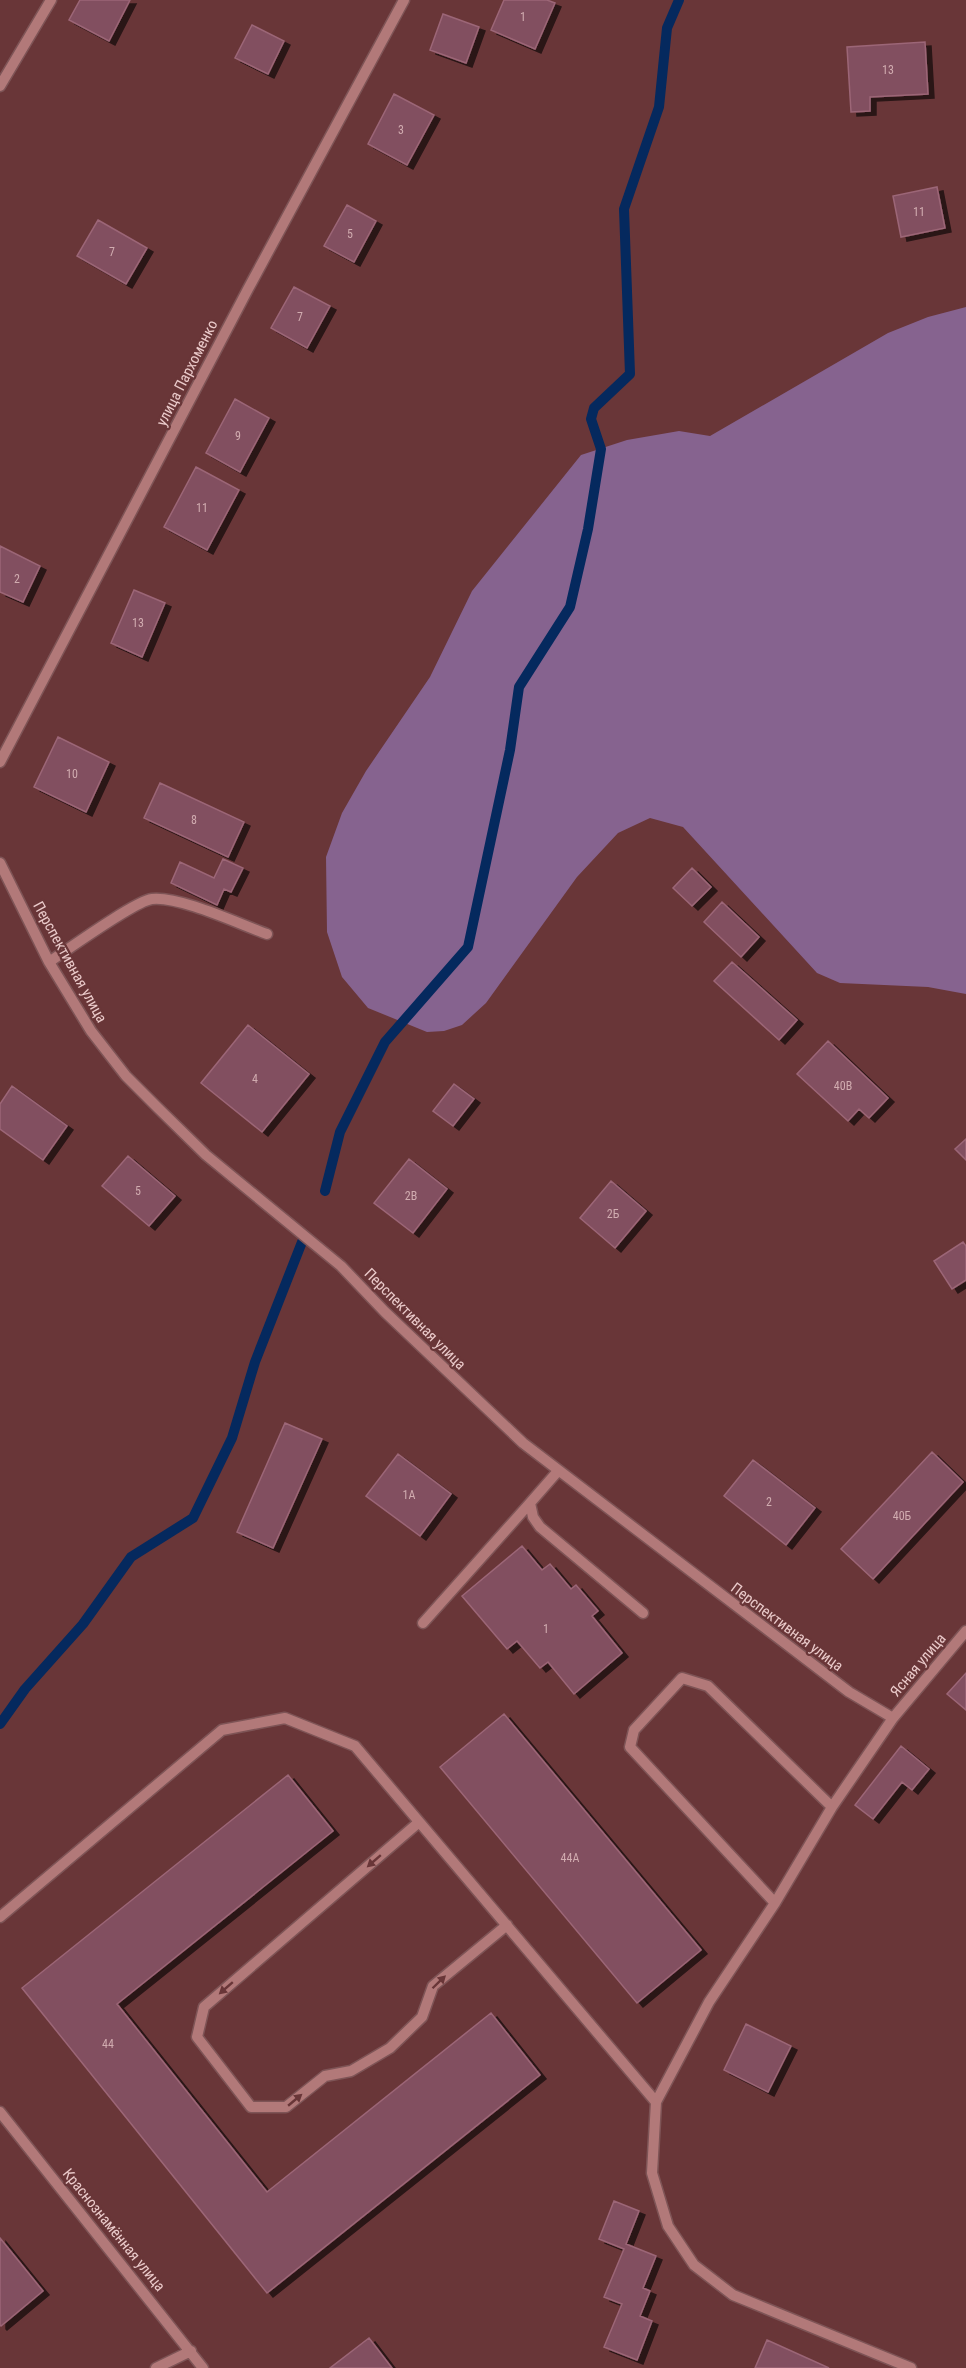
<svg xmlns="http://www.w3.org/2000/svg" width="966" height="2368" viewBox="0 0 966 2368" font-family="'Roboto Condensed',sans-serif">
	<style>
		.green { fill: #86638f }
		.lines { fill: none; stroke-linecap: round; stroke-linejoin: round }
		.stream { stroke: #05295e; stroke-width: 10 }
		.building { fill: #824f60; stroke: #9c6677; stroke-width: 1.5; filter: url(#shadow) }
		.minor-casing { stroke: #7e5456; stroke-width: 13 }
		.minor { stroke: #b27979; stroke-width: 10 }
		.oneway { fill: #693638 }
		.labels { text-anchor: middle; stroke-width: 4.5; stroke-linejoin: round; paint-order: stroke }
		.number-label { font-size: 12px; fill: #d1acb0 }
		.street-label { font-size: 15px; fill: #ebcbcb; stroke: #693638 }
	</style>
	<defs>
		<filter id="shadow"><feDropShadow dx="6" dy="4" stdDeviation="0" flood-color="#0009"/></filter>
	</defs>
	<rect width="100%" height="100%" fill="#693638"/>
	<!-- green -->
	<path class="green" d="M966,307V994L928,987L840,983L817,973L683,827L650,818L618,833L577,877L486,1003L462,1025L444,1031L427,1032L368,1008L342,977L327,932L326,857L342,813L366,771L430,677L472,591L581,455L627,440L679,431L710,436L888,333L928,317Z"/>
	<g class="lines">
		<!-- stream -->
		<path class="stream" d="M325,1191L340,1132L385,1042L468,947L510,750L519,687L570,607L588,529L601,449L591,419L594,408L630,374L624,209L659,107L667,28L679,0
			M0,1724L25,1689L83,1624L131,1557L193,1518L232,1438L255,1362L302,1242"/>
	</g>
	<!-- building -->
	<path class="building" d="M80,0H130L109,41L69,20Z
		M504,0H547L555,3L535,49L491,30Z
		M443,14L479,27L466,63L430,50Z
		M252,25L284,41L268,74L235,58Z
		M925,42L928,94L870,97V111L851,112L847,47Z
		M394,94L434,115L407,165L368,144Z
		M937,187L945,228L901,237L893,196Z
		M347,205L376,221L354,262L324,246Z
		M98,220L147,248L126,284L77,256Z
		M294,287L330,306L307,348L271,328Z
		M235,399L269,418L240,472L206,453Z
		M196,467L239,490L207,550L164,527Z
		M0,546L40,566L23,602L0,592Z
		M134,590L165,603L142,657L111,643Z
		M58,737L109,762L86,812L34,787Z
		M160,783L244,822L228,857L144,818Z
		M223,859L243,868L231,892L224,889L217,905L171,883L180,862L214,878Z
		M692,868L711,887L692,906L673,888Z
		M722,902L759,937L741,957L704,922Z
		M732,962L797,1020L779,1040L714,981Z
		M248,1025L309,1074L262,1132L201,1083Z
		M828,1041L888,1098L869,1118L859,1109L848,1121L797,1074Z
		M454,1084L474,1099L453,1126L433,1111Z
		M12,1086L67,1126L43,1160L0,1129V1104Z
		M966,1139V1160L955,1149Z
		M128,1156L175,1196L149,1226L102,1186Z
		M409,1159L447,1189L413,1233L374,1203Z
		M611,1181L646,1211L615,1248L580,1218Z
		M963,1242L966,1246V1280L952,1289L934,1261Z
		M285,1423L322,1439L273,1548L237,1532Z
		M932,1452L963,1482L873,1579L841,1549Z
		M398,1454L451,1494L420,1536L366,1496Z
		M753,1460L815,1508L786,1545L724,1496Z
		M522,1546L542,1570L550,1564L571,1589L576,1585L598,1611L592,1616L622,1653L574,1694L548,1662L540,1668L517,1641L507,1649L462,1596Z
		M966,1673V1710L947,1694Z
		M504,1714L701,1950L637,2003L440,1767Z
		M901,1746L929,1769L912,1790L902,1782L873,1819L855,1805Z
		M288,1775L333,1831L117,2004L267,2192L491,2013L540,2075L267,2293L22,1988Z
		M746,2024L791,2046L768,2092L724,2070Z
		M614,2201L639,2211L626,2244L656,2256L643,2288L650,2291L640,2316L652,2321L637,2360L604,2347L622,2304L604,2297L624,2249L599,2239Z
		M0,2238L43,2291L1,2326L0,2325Z
		M369,2338L392,2368H330Z
		M767,2340L829,2368H755Z"/>
	<g class="lines">
		<!-- minor casing -->
		<g class="minor-casing">
			<path id="minor" d="M0,86L51,0
				M0,762L248,289L404,0
				M0,863L49,962L91,1031L126,1076L157,1107L206,1155L341,1266L385,1312L523,1443L849,1692L893,1718
				M49,962C67,950 135,901 152,899C180,896 239,924 267,934
				M558,1471L530,1503L533,1517L540,1527L643,1613
				M423,1623L530,1503
				M418,1823L204,2007L197,2037L251,2107H286L325,2076L351,2071L390,2048L422,2017L433,1986L507,1925
				M775,1903L630,1747L634,1730L682,1678L708,1686L832,1807
				M0,1917L222,1730L285,1718L355,1746L656,2102
				M0,2112L203,2368
				M156,2368L191,2351
				M911,2368L733,2295L694,2265L668,2226L652,2173L656,2102L709,2002L775,1903L832,1807L893,1718L966,1631"/>
		</g>
		<!-- minor -->
		<use href="#minor" class="minor"/>
	</g>
	<!-- one-way arrows -->
	<defs><path id="oneway-solid" d="M-6-.8H1V-3.2L6.5 0L1 3.2V.8H-6Z" transform="scale(1.5)"/></defs>
	<g class="oneway">
		<use href="#oneway-solid" transform="translate(374 1861) rotate(139)"/>
		<use href="#oneway-solid" transform="translate(439 1982) rotate(-44)"/>
		<use href="#oneway-solid" transform="translate(226 1988) rotate(139)"/>
		<use href="#oneway-solid" transform="translate(295 2100) rotate(-40)"/>
	</g>
	<g class="labels">
		<!-- number labels -->
		<g class="number-label">
			<text x="523" y="21">1</text>
			<text x="888" y="74">13</text>
			<text x="401" y="134">3</text>
			<text x="919" y="216">11</text>
			<text x="350" y="238">5</text>
			<text x="112" y="256">7</text>
			<text x="300" y="321">7</text>
			<text x="238" y="440">9</text>
			<text x="202" y="512">11</text>
			<text x="17" y="583">2</text>
			<text x="138" y="627">13</text>
			<text x="72" y="778">10</text>
			<text x="194" y="824">8</text>
			<text x="255" y="1083">4</text>
			<text x="843" y="1090">40В</text>
			<text x="138" y="1195">5</text>
			<text x="411" y="1200">2В</text>
			<text x="613" y="1218">2Б</text>
			<text x="409" y="1499">1А</text>
			<text x="769" y="1506">2</text>
			<text x="902" y="1520">40Б</text>
			<text x="546" y="1633">1</text>
			<text x="570" y="1862">44А</text>
			<text x="108" y="2048">44</text>
		</g>
		<!-- street labels -->
		<g class="street-label">
			<text transform="translate(187 373) rotate(-63)" y="5">улица Пархоменко</text>
			<text transform="translate(70 962) rotate(61)" y="5">Перспективная улица</text>
			<text transform="translate(415 1319) rotate(45)" y="5">Перспективная улица</text>
			<text transform="translate(787 1627) rotate(37)" y="5">Перспективная улица</text>
			<text transform="translate(918 1665) rotate(-50)" y="5">Ясная улица</text>
			<text transform="translate(114 2230) rotate(51)" y="5">Краснознамённая улица</text>
		</g>
	</g>
</svg>
